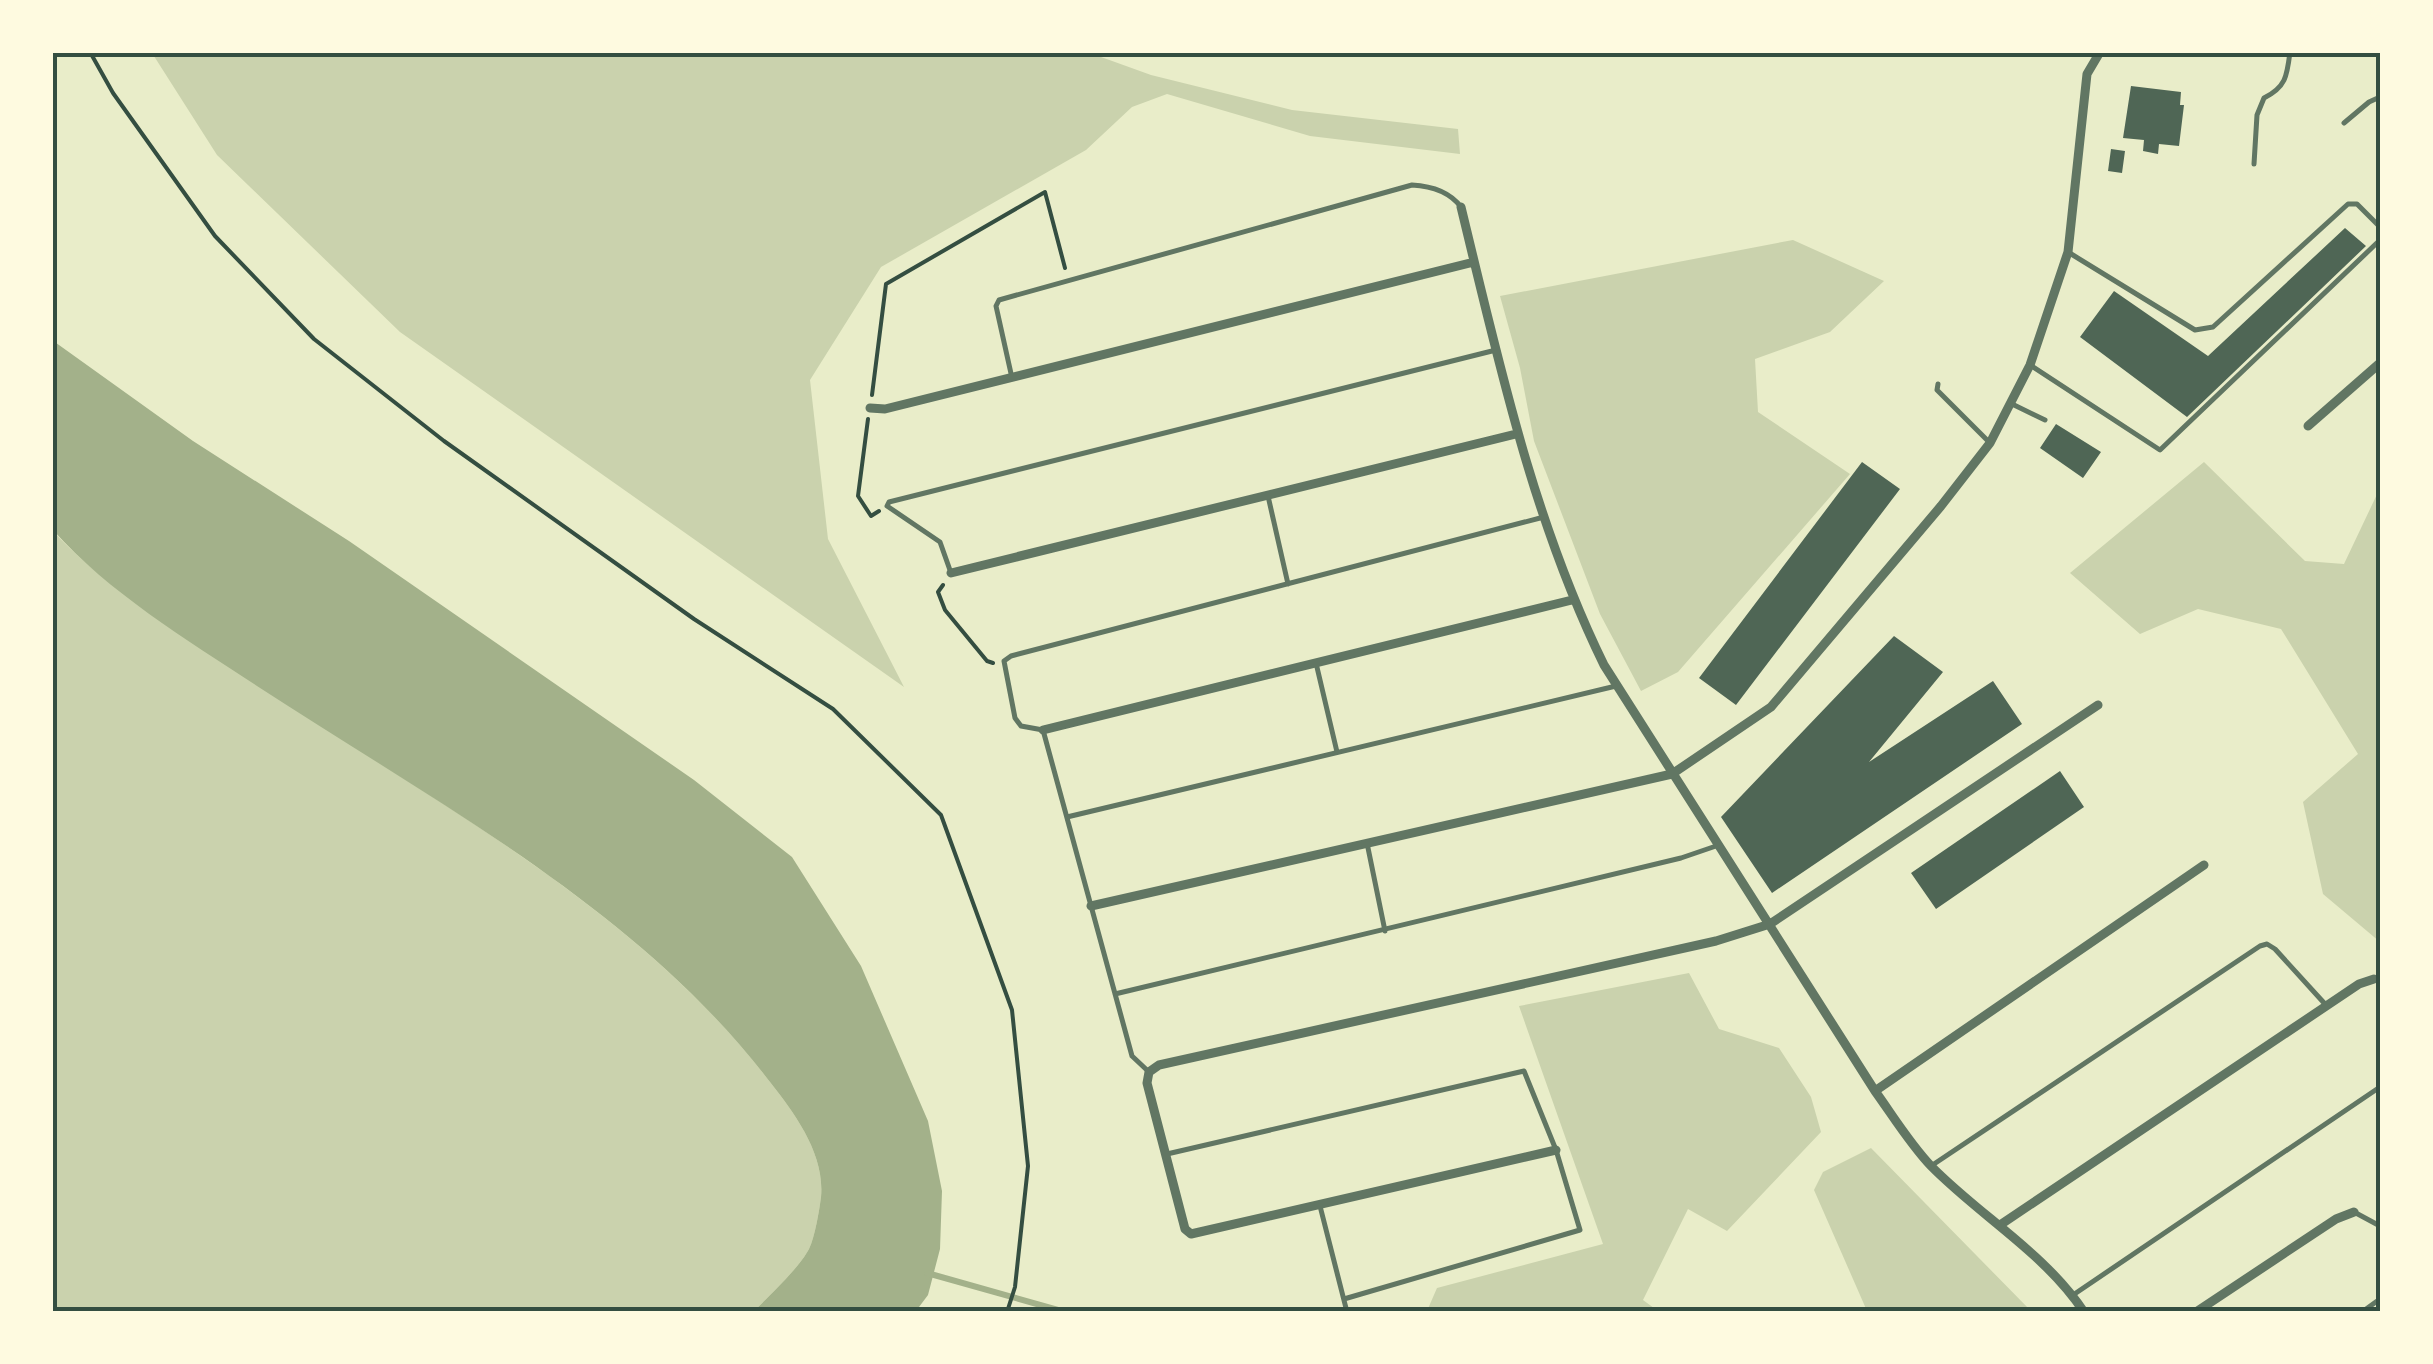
<svg xmlns="http://www.w3.org/2000/svg" width="2433" height="1364" viewBox="0 0 2433 1364" font-family="'Crimson Pro',serif">
	<style>
		.green { fill: #cad2ad }
		.water { fill: #a3b18a }
		.lines { fill: none; stroke-linecap: round; stroke-linejoin: round }
		.stream { stroke: #a3b18a; stroke-width: 6 }
		.building { fill: #4f6655 }
		.path { stroke: #344e41; stroke-width: 4 }
		.service { stroke: #617663; stroke-width: 5 }
		.minor { stroke: #617663; stroke-width: 9 }
		.neatline { fill: none; stroke: #344e41; stroke-width: 4 }
	</style>
	<rect width="100%" height="100%" fill="#e9edc9"/>
	<!-- green -->
	<path class="green" d="M152,53H1090L1151,75L1292,110L1458,129L1460,154L1310,136L1167,94L1132,107L1086,150L881,267L810,380L828,539L904,687L400,332L217,155Z
		M1793,240L1884,281L1830,332L1755,359L1758,412L1850,474L1678,672L1641,691L1600,614L1534,441L1520,368L1500,296Z
		M2204,462L2305,561L2344,564L2380,488V942L2323,894L2303,802L2358,754L2281,629L2198,609L2140,634L2070,573Z
		M52,530C99,582 163,618 220,658C407,789 630,898 770,1082C795,1114 825,1154 821,1197C819,1212 815,1236 809,1249C799,1268 769,1296 754,1311H53Z
		M1689,973L1719,1029L1779,1048L1811,1097L1821,1132L1727,1231L1688,1209L1643,1300L1658,1311H1427L1437,1288L1603,1244L1519,1006Z
		M1871,1148L2031,1311H1867L1814,1190L1823,1172Z"/>
	<!-- water -->
	<path class="water" d="M52,340L193,441L349,541L694,780L792,857L861,966L928,1121L942,1191L940,1249L928,1295L916,1311H754C769,1296 799,1268 809,1249C815,1236 819,1212 821,1197C825,1154 795,1114 770,1082C638,909 436,803 257,686C186,639 109,593 53,530Z"/>
	<g class="lines">
		<!-- stream -->
		<path class="stream" d="M927,1273L1065,1312"/>
	</g>
	<!-- building -->
	<path class="building" d="M2131,86L2181,92L2180,105H2184L2179,146L2159,144L2158,154L2143,151L2144,140L2123,138Z
		M2111,149L2125,151L2122,173L2108,171Z
		M2345,228L2366,246L2187,417L2080,337L2114,291L2208,356Z
		M2056,424L2101,452L2083,478L2040,448Z
		M1862,462L1900,489L1736,705L1699,678Z
		M1894,636L1943,672L1869,762L1993,681L2022,724L1772,893L1721,817Z
		M2060,771L2084,807L1936,909L1911,873Z"/>
	<g class="lines">
		<!-- path -->
		<path class="path" d="M90,52L113,93L215,236L314,339L444,441L694,619L833,709L941,815L1012,1010L1028,1166L1015,1287L1007,1312
			M1335,52H1347
			M872,395L886,284L1045,192L1065,268
			M868,419L858,496L871,516L879,511
			M943,585L938,592L945,610L987,661L993,663"/>
		<!-- service -->
		<path class="service" d="M2344,123L2369,102L2380,97
			M2254,164L2257,115L2264,98C2286,87 2287,76 2290,52
			M2068,252L2195,330L2213,327L2348,204H2357L2380,227
			M2030,365L2160,450L2380,240
			M1012,378L996,306L999,300L1412,185C1431,186 1449,191 1461,207
			M1938,384L1937,390L1990,443
			M2012,404L2045,420
			M1268,496L1288,584
			M951,573L940,542L887,506L889,502L1496,350
			M1316,663L1337,752
			M1067,817L1616,686
			M1367,843L1385,931
			M1115,994L1681,858L1719,845
			M1149,1072L1132,1056L1043,730L1021,726L1015,718L1004,661L1011,656L1544,517
			M1167,1154L1524,1071L1556,1150L1580,1230L1344,1299
			M1931,1166L2260,946L2267,944L2275,949L2325,1004
			M1320,1206L1347,1312
			M2354,1212L2380,1226
			M2073,1295L2380,1087
			M2362,1312L2380,1299"/>
		<!-- minor -->
		<path class="minor" d="M1461,207C1499,363 1533,520 1604,665L1875,1091C1893,1116 1910,1144 1931,1166C1980,1216 2045,1253 2084,1312
			M870,408L885,409L1474,262
			M2308,426L2380,363
			M951,573L1516,434
			M1043,730L1572,600
			M1091,906L1672,774L1771,707L1941,506L1990,443L2030,365L2068,252L2087,74L2100,52
			M1875,1091L2204,865
			M1556,1150L1191,1234L1185,1229L1147,1083L1149,1072L1159,1065L1716,941L1770,924L2098,705
			M2000,1225L2359,984L2374,979
			M2196,1312L2336,1219L2354,1212"/>
	</g>
	<!-- border -->
	<rect width="2433" height="1364" fill="none" stroke="#fefae0" stroke-width="110"/>
	<rect x="55" y="55" width="2323" height="1254" class="neatline"/>
</svg>
